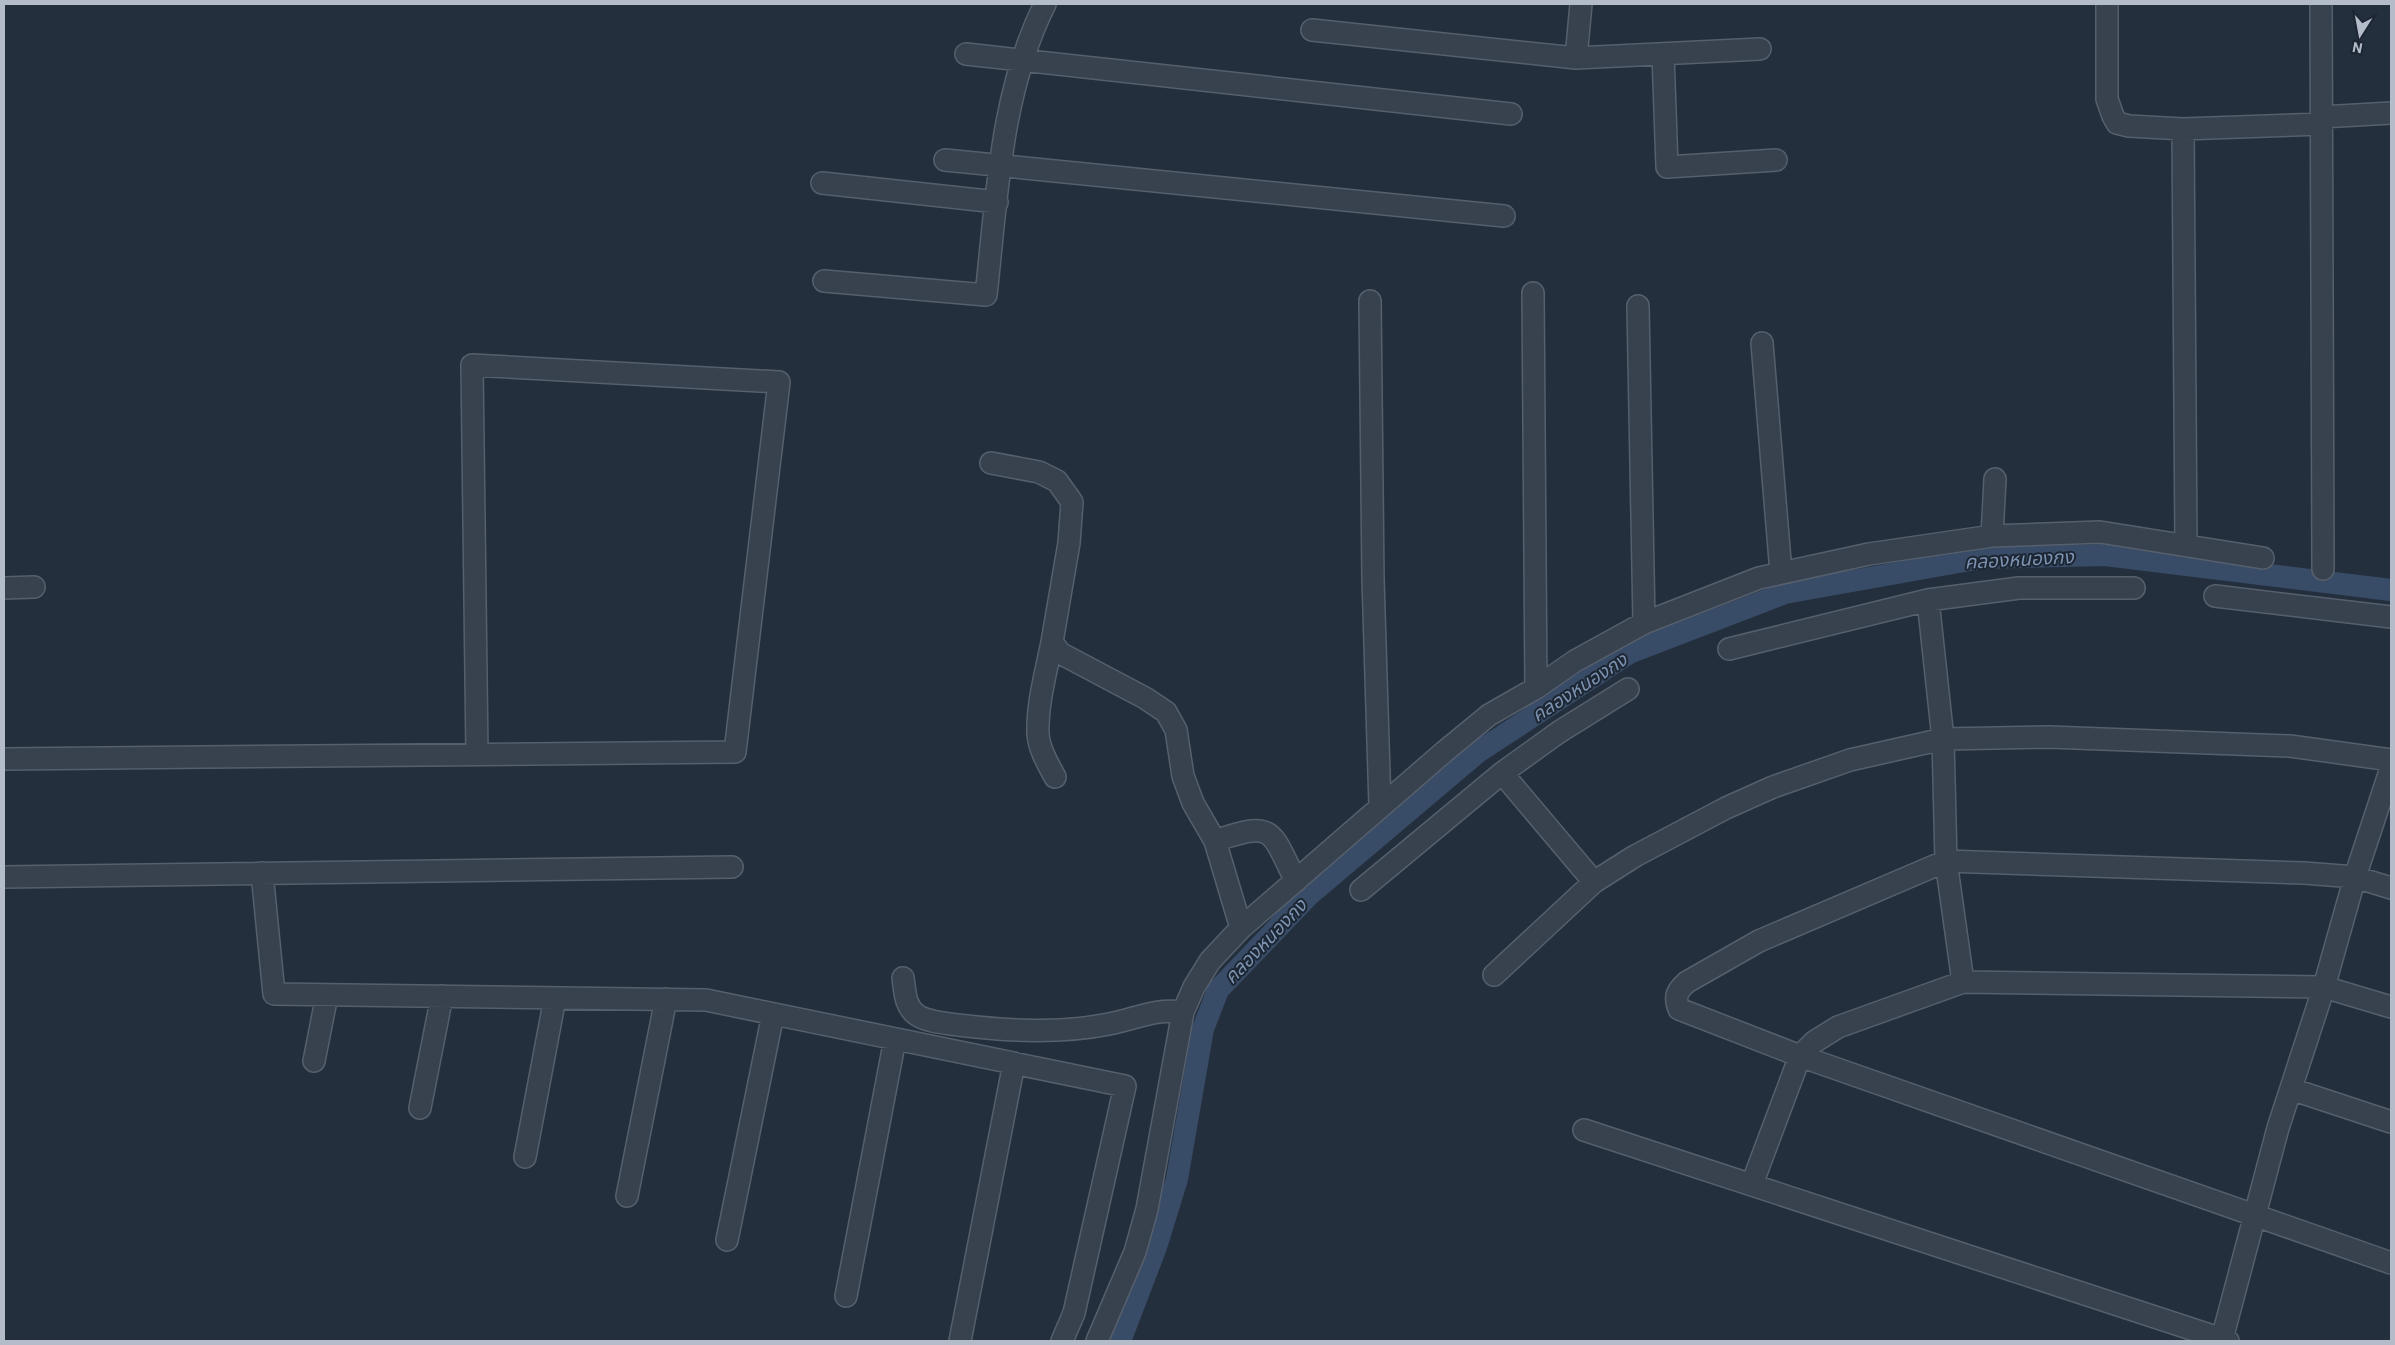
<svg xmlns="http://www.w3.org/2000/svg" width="2395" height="1345" viewBox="0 0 2395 1345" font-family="Roboto,'Noto Sans Thai',sans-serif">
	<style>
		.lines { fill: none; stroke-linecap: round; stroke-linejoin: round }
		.canal { stroke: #394c67; stroke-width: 22 }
		.minor-casing { stroke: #565f6c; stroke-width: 24 }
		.minor { stroke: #38414e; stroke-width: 21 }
		.labels { text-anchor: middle; stroke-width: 4; stroke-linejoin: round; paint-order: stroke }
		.water-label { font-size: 19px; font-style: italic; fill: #7c92b1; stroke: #1d2633 }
	</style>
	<rect width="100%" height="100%" fill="#242f3e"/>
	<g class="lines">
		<!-- canal -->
		<path class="canal" d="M1120,1341L1156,1247L1177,1179L1203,1029L1218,990L1310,894L1478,752L1629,653L1785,593L1981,558L2105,555L2391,590"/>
		<!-- minor casing -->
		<g class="minor-casing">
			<path id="minor" d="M1581,4L1576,58L1760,49
				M2107,4V99L2113,116L2117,123L2129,126L2183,129L2322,124
				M2321,4L2323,569
				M1312,30L1576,58
				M966,54L1511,114
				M1663,54L1667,167L1776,160
				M2322,117L2391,113
				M2183,129L2186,545
				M945,160L1504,216
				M822,183L997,202
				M824,281L986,295C997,198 1000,94 1045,4
				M1533,293L1536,688
				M1370,301L1373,579L1380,807
				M1638,306L1644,623
				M1762,343L1781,573
				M991,463L1039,472L1057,481L1072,502L1069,543L1052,642L1060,653L1145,698L1166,712L1176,730L1183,776L1193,803L1215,841L1241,928
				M1992,536L1995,479
				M4,588L34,587
				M2215,596L2391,617
				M1928,600L1943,739L1946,861L1963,982
				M1052,642C1046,672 1037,704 1038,734C1039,749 1048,764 1055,777
				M1729,649L1928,600L2019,588H2134
				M4,759L735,752L779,382L472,365L477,754
				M1502,773L1594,882
				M1215,841C1275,820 1270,830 1296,881
				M262,873L274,994L706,1000L1125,1086L1074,1313L1062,1341
				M4,877L732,867
				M2391,888L2355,877L2304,873L1946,861L1759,941L1687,982C1677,991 1674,996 1679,1009L1800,1056L2391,1263
				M1361,890L1502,773L1559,732L1628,689
				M1494,975L1594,882L1635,856L1726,808L1773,787L1850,760L1943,739L2049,737L2290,746L2391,760
				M903,978C905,992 905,1007 917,1015C927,1022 946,1023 958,1025C1008,1031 1059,1034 1109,1024C1136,1019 1154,1008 1183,1012
				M314,1061L327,995
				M2291,1089L2391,1122
				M420,1108L442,996
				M1584,1130L2228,1341
				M525,1157L555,998
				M1752,1184L1800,1056L1814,1042L1838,1027L1963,982L2324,987L2391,1007
				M627,1196L666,999
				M727,1240L773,1014
				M846,1296L895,1039
				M2222,1339L2278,1128L2324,987L2355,877L2391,768
				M960,1341L1014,1063
				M1097,1341L1135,1252L1147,1209L1183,1012L1194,987L1210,961L1241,928L1444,752L1489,715L1536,688L1575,661L1644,623L1759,578L1869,554L1992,536L2100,532L2263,558"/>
		</g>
		<!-- minor -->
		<use href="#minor" class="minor"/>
	</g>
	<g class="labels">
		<!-- water labels -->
		<g class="water-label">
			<text transform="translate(2019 559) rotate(-3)" y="7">คลองหนองกง</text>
			<text transform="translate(1579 687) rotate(-33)" y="7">คลองหนองกง</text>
			<text transform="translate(1265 941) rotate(-46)" y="7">คลองหนองกง</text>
		</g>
	</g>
	<!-- border -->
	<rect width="2395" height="1345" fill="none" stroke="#b4bcc9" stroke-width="10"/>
	<!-- north arrow -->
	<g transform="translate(2360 35) rotate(191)" stroke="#1d2633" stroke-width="4" paint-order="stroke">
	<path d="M0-4L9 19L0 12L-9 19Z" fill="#b4bcc9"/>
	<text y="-8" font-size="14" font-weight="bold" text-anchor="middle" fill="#b4bcc9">N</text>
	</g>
</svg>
